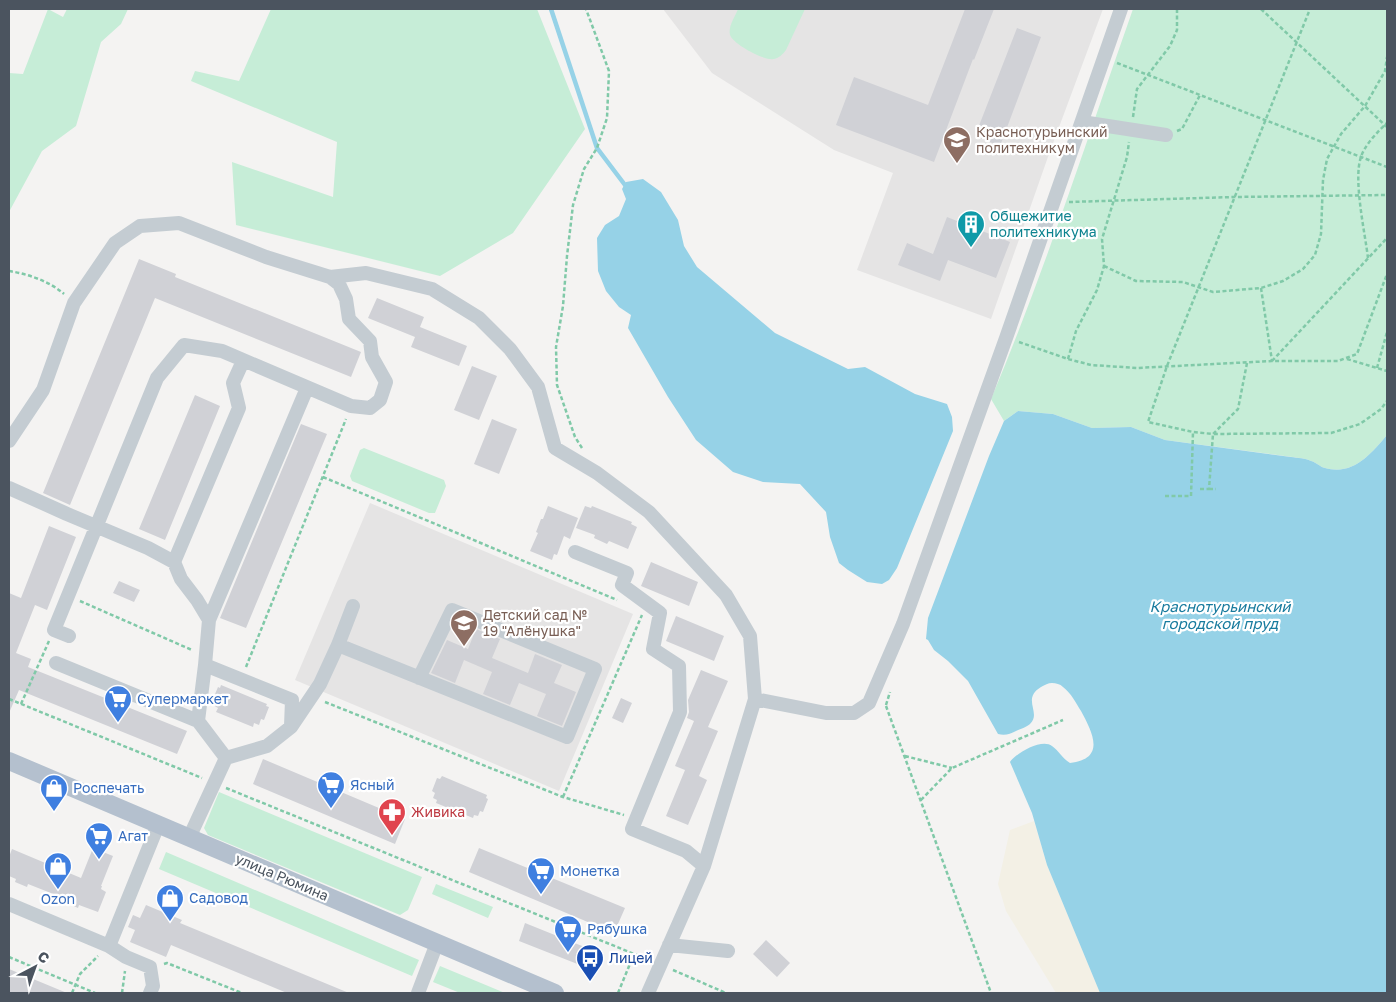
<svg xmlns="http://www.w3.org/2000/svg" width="1396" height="1002" viewBox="0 0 1396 1002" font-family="'Golos Text',sans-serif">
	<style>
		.education { fill: #e5e4e4 }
		.green { fill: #c6edd7 }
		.sand { fill: #f3f0e5 }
		.water { fill: #96d2e7 }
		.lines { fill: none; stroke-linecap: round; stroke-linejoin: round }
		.stream { stroke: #96d2e7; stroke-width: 4.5 }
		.building { fill: #d0d1d6 }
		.path { stroke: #80c9a8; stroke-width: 2.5; stroke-dasharray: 4 2.5; stroke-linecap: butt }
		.minor { stroke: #c4ccd2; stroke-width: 14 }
		.major { stroke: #b4c0ce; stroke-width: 18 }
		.labels { text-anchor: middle; stroke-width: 4.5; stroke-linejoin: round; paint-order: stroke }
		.education-label { font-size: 14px; fill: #785e54; stroke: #fff; text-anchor: start }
		.culture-label { font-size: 14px; fill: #0d838f; stroke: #fff; text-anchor: start }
		.shop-label { font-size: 14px; fill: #366cbe; stroke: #fff; text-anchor: start }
		.health-label { font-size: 14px; fill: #be3a42; stroke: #fff; text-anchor: start }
		.street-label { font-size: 14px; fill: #4b545f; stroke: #fff }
		.transit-label { font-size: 14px; fill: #164399; stroke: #fff; text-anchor: start }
		.water-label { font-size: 15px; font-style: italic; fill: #187b9e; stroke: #fff }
	</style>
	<rect width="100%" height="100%" fill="#f4f3f2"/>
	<!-- education -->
	<path class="education" d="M663,9H1103L1049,154L991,319L857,270L893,173L834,150L712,73Z
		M370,503L633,614L559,791L295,680Z"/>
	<!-- green -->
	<path class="green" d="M48,9L63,17L67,9H128L121,24L101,42L76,126L42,151L9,212V73L23,74Z
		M271,9H537L585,129L513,233L440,276L236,225L232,162L333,197L337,142L191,81L195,71L239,81Z
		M738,9H805L786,50C783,54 779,58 774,59C764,61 733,44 730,35C728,26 735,17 738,9Z
		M1133,9H1387V435C1371,454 1353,476 1325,468C1320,467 1316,462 1311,461C1305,458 1298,458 1292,457L1165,440L1131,427L1092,428L1053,414L1018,411L1004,421L991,399C1045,271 1087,139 1133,9Z
		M364,448L444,480L446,486L435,513H429L352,481L350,476L360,450Z
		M219,792L422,877L408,910L400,915L208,835L204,828Z
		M166,852L419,960L412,976L159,869Z
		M436,884L493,907L488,918L432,894Z
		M440,966L505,993H460L433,982Z"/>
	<!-- sand -->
	<path class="sand" d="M1034,821L1047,865L1100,993H1056L1006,911L998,884L1010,830Z"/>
	<!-- water -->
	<path class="water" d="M643,179L661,192L678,220L684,246L697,267L775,333L848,369L865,367L915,394L947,404L952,417L953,431L897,568L889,580L882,584L867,582L848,570L839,563L830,537L826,512L800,484L763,482L733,472L696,440L668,397L628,328L631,315L619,307L606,291L598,271L597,238L605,225L619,216L626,199L622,189L626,182Z
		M1018,411L1053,414L1092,428L1131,427L1165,440L1291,457C1298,458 1305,458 1311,461C1316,462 1320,467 1325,468C1353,476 1371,454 1387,435V993H1100L1047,865L1032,813L1010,762C1016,753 1042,738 1052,746C1059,751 1062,758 1070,763C1106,759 1093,733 1081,711C1076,703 1071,693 1063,687C1060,684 1056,683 1052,683C1048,683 1045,685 1041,687C1021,699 1042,713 1030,724C1027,727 1020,729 1016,731C1010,734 1005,736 998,734L968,681L948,661L934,650L928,640L926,639L928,618L989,456L1004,421Z"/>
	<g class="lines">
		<!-- stream -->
		<path class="stream" d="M551,9L597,148L628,189"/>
	</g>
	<!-- building -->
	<path class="building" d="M965,9H994L974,60L973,59L934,162L836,125L854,77L928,105Z
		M1017,28L1041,37L1000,146L975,136Z
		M947,217L1010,242L996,278L948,260L940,281L898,265L907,243L933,254Z
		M139,259L176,274L175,277L361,352L351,377L155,298L70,505L43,493Z
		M377,298L424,317L420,327L467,346L459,366L411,347L415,337L368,318Z
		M472,366L497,376L479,420L454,410Z
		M195,395L220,406L165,540L139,529Z
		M492,419L517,429L499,474L474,464Z
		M301,424L327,434L246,628L220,618Z
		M548,506L578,518L570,539L564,536L557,555L554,554L552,560L530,551L538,533L536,532L541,519H543Z
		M585,506L591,508L592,506L632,522L631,524L637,527L628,549L609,541L607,544L594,538L595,535L576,528Z
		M49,526L76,537L47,610L35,605L16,653L31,659L28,667L187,731L177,754L19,690L9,713V593L21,598Z
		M651,562L698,582L689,606L641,586Z
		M119,581L140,590L134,602L113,593Z
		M676,616L724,636L714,661L666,641Z
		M476,629L500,639L492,658L528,673L535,654L562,665L554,683L576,692L562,726L537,716L546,694L519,683L510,705L483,694L492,672L464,660L455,683L431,673L447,640L468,649Z
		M701,670L728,681L708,727L718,731L699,776L707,780L688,825L666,816L685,770L675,766L694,721L687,718L689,712L688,700Z
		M221,685L267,704L266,706L269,707L264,720L261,719L259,725L254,723L253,727L216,712L218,708L213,705L215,700L213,699L218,687L220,688Z
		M621,698L632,703L623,723L612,718Z
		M263,759L405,819L395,844L253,784Z
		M442,776L487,795L486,798L488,799L483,812L480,811L478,816L474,815L473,818L436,803L437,800L433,798L435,793L432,791L437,778L440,779Z
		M93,848L113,856L101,886H102L101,889L106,892L98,912L79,905L78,908L65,902L66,899L28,884L27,887L15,882L16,879L9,876V857L12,849L81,878Z
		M479,848L625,908L614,933L469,872Z
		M146,905L182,920L180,923L349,993H287L171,945L166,957L130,942L135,930L128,927L133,915L140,918Z
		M525,923L592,950L585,967L519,941Z
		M766,940L790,963L777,977L753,954Z
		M9,969L67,993H9Z"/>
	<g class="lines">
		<!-- path -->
		<path class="path" d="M1261,9L1387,127
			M1117,63L1387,167
			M1133,117L1137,89L1170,46L1177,30V9
			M1177,131L1182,129L1200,95
			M1069,202L1234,197L1387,195
			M1368,258C1365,233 1353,179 1361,157C1364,146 1379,130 1387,123
			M1104,266L1136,281L1183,282L1213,292L1261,288L1283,281L1303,269L1315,255L1321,234L1323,180L1327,159L1341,134L1365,106L1385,71L1387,57
			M9,271C28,274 49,281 64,294
			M1261,288L1272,361
			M1019,342L1068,359L1091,365L1137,368L1272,361H1338L1357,354L1387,274
			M1068,359L1076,331L1097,290L1104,266L1102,239L1127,157L1129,142
			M1347,359L1387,371
			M1272,361L1387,238
			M1247,363L1238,409L1213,434L1193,432L1148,422L1167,366L1310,9
			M1377,368L1387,332
			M582,448L575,437L557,385L556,347L563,306L567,256L573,205L584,169L597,148L607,118L609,71L586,9
			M323,477L617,600
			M1200,489H1209L1213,434L1331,433L1360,424L1381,409L1387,401
			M1209,489H1216
			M1165,496H1191L1193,432
			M80,601L192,650
			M246,667L346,419
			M9,699L202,778
			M325,702L563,797L624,815
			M21,704L49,641
			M886,705L890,692
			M886,706L991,993
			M905,756L952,768
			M226,788L649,960
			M563,797L642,615
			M921,800L952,768L1063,720
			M9,957L95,993
			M164,964L167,963L242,993
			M673,970L726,993
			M72,993L80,974L98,956
			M122,993L125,971
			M618,993L634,954"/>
		<!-- minor -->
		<path class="minor" d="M1082,122L1166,135
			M9,441L43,390L74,303L115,243L140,226L179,223L266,257L330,277L366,273L432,289L479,318L510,349L538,387L555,448L597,473L649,512L726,595L750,636L755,699
			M9,488L67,514L148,548L174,562L181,579L197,600L209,620L205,665L198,721L226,758
			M575,552L627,573L622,585L660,613L653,649L679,666L680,712L632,829L686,851L704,866
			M174,562L239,408L233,383L243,361
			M209,620L307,388
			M69,636L54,630L157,378L184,345L222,351L351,406L370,408L380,400L386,382L372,357L370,341L349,319L346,299L339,284L330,277
			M338,645L353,606
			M56,663L198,721
			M205,665L292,700L291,726
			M189,838L226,758L267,746L291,727L320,684L338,645L567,737L595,669L452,610L419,678
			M9,904L109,946
			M669,945L728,951
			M150,993L153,986L150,967L126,957L109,946L158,825
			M418,993L437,943
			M648,993L704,866L755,699L826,713H854L869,703L903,624L1006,338L1121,9"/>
		<!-- major -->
		<path class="major" d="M9,761L555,993"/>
	</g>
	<!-- icons -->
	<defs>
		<g id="university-pin" transform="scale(1.4375)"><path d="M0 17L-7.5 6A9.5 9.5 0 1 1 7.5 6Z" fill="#8d6e63" stroke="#fff"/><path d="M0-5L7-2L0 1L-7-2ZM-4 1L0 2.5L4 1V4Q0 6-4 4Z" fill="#fff"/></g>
		<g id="building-pin" transform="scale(1.4375)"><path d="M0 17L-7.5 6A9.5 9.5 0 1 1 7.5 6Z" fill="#0f9aa8" stroke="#fff"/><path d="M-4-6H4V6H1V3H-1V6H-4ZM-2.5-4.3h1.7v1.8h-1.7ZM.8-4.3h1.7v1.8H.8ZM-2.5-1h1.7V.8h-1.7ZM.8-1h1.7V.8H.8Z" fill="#fff"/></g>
		<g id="school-pin" transform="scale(1.4375)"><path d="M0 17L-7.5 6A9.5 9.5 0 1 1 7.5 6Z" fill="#8d6e63" stroke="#fff"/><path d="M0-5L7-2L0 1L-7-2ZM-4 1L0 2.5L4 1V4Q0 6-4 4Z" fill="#fff"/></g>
		<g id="supermarket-pin" transform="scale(1.4375)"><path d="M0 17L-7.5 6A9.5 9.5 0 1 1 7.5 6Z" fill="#3f7fe0" stroke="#fff"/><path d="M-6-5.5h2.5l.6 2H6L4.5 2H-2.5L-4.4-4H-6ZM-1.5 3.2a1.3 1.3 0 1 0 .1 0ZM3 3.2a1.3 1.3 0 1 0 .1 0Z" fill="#fff"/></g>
		<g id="shop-pin" transform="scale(1.4375)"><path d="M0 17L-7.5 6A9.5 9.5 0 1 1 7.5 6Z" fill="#3f7fe0" stroke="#fff"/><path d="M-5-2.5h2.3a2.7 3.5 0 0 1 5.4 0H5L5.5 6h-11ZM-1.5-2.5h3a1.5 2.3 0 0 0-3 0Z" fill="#fff"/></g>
		<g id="pharmacy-pin" transform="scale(1.4375)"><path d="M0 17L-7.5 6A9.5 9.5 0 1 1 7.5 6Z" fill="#e0444e" stroke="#fff"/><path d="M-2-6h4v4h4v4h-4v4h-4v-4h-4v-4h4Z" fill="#fff"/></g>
		<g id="bus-pin" transform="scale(1.4375)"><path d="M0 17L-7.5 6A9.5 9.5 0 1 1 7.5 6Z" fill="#1a4fb4" stroke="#fff"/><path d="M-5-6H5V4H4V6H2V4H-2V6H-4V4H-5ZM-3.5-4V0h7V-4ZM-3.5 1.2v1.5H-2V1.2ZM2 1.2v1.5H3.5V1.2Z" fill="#fff"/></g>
	</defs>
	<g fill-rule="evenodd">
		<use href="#university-pin" x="957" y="140"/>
		<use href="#building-pin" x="971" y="224"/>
		<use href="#school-pin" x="464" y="623"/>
		<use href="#supermarket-pin" x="118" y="699"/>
		<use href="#supermarket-pin" x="331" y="785"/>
		<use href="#shop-pin" x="54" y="788"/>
		<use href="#pharmacy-pin" x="392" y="812"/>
		<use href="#supermarket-pin" x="99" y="836"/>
		<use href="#shop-pin" x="58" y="866"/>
		<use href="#supermarket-pin" x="541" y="871"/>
		<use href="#shop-pin" x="170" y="898"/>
		<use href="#supermarket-pin" x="568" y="929"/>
		<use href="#bus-pin" x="590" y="958"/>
	</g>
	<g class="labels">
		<!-- education labels -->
		<g class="education-label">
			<text x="976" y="137">Краснотурьинский<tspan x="976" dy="16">политехникум</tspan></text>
			<text x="483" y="620">Детский сад №<tspan x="483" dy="16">19 "Алёнушка"</tspan></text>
		</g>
		<!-- culture labels -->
		<g class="culture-label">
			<text x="990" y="221">Общежитие<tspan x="990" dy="16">политехникума</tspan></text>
		</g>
		<!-- shop labels -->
		<g class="shop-label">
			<text x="137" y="704">Супермаркет</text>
			<text x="350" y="790">Ясный</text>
			<text x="73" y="793">Роспечать</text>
			<text x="118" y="841">Агат</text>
			<text x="560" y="876">Монетка</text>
			<text x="189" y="903">Садовод</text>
			<text x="58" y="904" text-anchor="middle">Ozon</text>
			<text x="587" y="934">Рябушка</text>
		</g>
		<!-- health labels -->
		<g class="health-label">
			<text x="411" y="817">Живика</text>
		</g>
		<!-- street labels -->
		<g class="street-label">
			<text transform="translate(282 877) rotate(23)" y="5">улица Рюмина</text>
		</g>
		<!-- transit labels -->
		<g class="transit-label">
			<text x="609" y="963">Лицей</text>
		</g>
		<!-- water labels -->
		<g class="water-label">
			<text x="1220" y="612">Краснотурьинский<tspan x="1220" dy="17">городской пруд</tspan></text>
		</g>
	</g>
	<!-- border -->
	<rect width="1396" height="1002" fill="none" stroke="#4b545f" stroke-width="20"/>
	<!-- north arrow -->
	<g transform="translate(35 967) rotate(41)" stroke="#ffffff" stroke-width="4" paint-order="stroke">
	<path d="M0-4L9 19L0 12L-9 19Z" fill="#4b545f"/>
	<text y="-8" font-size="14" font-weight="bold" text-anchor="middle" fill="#4b545f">С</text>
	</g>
</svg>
